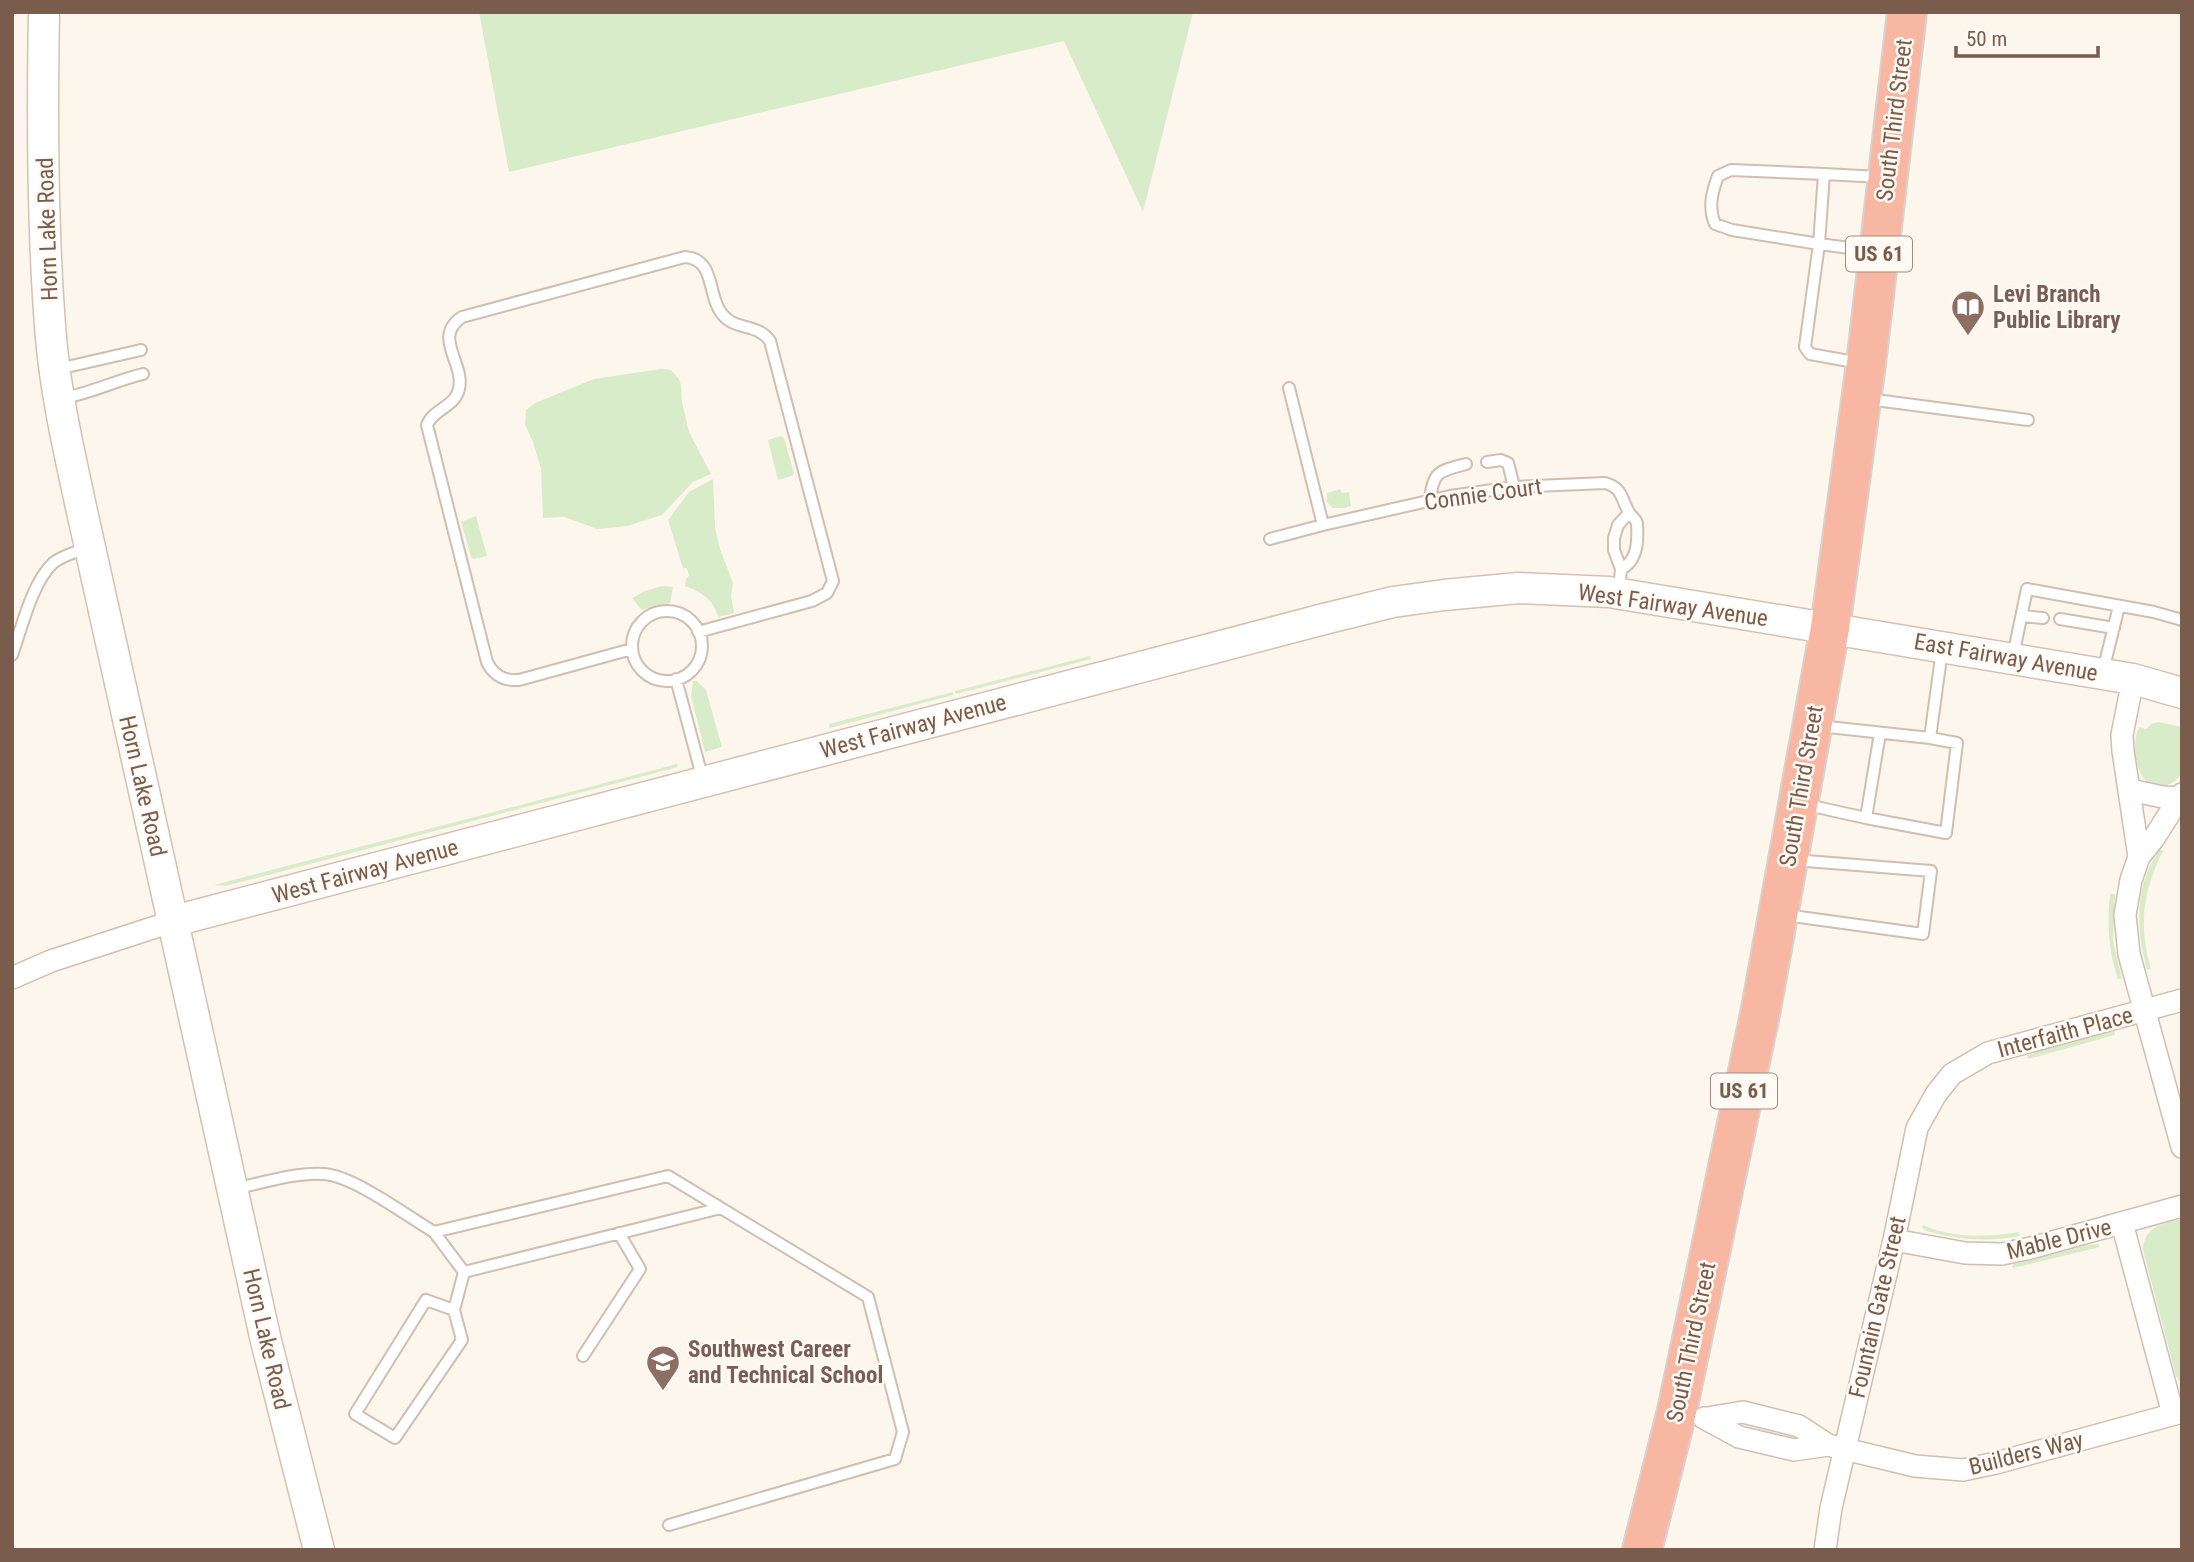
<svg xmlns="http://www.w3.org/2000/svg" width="2194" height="1562" viewBox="0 0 2194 1562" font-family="'Roboto Condensed',sans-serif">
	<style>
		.green { fill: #d8ecc9 }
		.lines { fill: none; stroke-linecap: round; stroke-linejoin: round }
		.lane-casing { stroke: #d1beb0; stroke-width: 14 }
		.street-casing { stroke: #d1beb0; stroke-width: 24 }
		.secondary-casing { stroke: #d6c0b0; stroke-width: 33 }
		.highway-casing { stroke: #dad1cd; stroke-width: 42 }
		.lane { stroke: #fff; stroke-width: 10 }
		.street { stroke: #fff; stroke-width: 21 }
		.secondary { stroke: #fff; stroke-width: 30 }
		.highway { stroke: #f7b7a3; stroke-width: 38 }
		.labels { text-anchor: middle; stroke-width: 5; stroke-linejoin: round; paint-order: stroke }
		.shield { fill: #fffaf3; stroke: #a28b7f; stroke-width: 2 }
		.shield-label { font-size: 21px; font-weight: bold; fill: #7a5c4d }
		.street-label { font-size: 23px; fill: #7a5c4d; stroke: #fffaf3 }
		.education-label { font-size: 23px; font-weight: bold; fill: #785e54; stroke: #fffaf3; text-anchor: start }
	</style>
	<rect width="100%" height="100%" fill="#fdf6ec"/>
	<!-- green -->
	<path class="green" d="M479,12H1193L1143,212L1064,41L509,172Z
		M661,369L671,370L679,379L681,385L682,402L689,432L711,474L693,482L662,515L627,526L597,529L565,517L543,518L541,469L533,442L525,424L526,410L535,403L594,379Z
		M781,436L784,438L794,473L792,476L778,480L768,440Z
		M713,479L715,527L720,549L733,583L731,596L734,613L718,617C713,598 702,593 685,586L686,579L689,576L687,568H683L668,520L689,492Z
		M1340,489L1342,493L1349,492L1351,506L1345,508H1333L1327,502V493Z
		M476,516L487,556L474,559L471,557L461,522Z
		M662,586L673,587L670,603L642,610L632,598L645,591Z
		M1090,656L1091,659L956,694L955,691Z
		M693,681H697L706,690L722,747L705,752L691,696Z
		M953,692V695L830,728L829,724Z
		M2158,722L2182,727V774C2146,813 2126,756 2139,727L2146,729L2151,724Z
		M677,764L678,767L226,886L214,885Z
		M2160,849L2163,851C2143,890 2138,926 2151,969L2147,970C2136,930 2134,885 2160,849Z
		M2110,894H2115L2113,941L2122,979H2118C2108,951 2107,923 2110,894Z
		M2114,1031L2115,1035L2028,1059L2027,1055Z
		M2182,1219V1385L2176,1376L2143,1250C2144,1226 2162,1224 2182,1219Z
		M1923,1225C1953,1239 1988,1237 2019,1232L2020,1236C1988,1242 1958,1240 1927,1231L1922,1228Z
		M2088,1245L2098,1244L2100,1247L2013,1268L2012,1265Z"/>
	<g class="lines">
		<!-- lane casing -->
		<g class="lane-casing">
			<path id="lane" d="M1824,174L1731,170L1718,176C1712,192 1708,208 1715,224L1732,230L1819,244L1805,347L1810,354L1860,363
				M1873,251L1819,244L1824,174L1880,177
				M58,369L141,350
				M1289,388L1323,525L1450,496L1514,487L1605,483C1624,488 1621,501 1630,514C1633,517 1636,520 1637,523C1638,540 1638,561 1621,569
				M59,399C89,394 114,381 143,374
				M1868,399L2028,420
				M1487,462L1501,460L1508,463L1514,487
				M1430,500C1433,471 1439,471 1466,464
				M1270,539L1323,525
				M1619,591L1621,569L1614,550V538L1618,525L1629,513
				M632 646a35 35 0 1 1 70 0a35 35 0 1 1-70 0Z
				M2022,616L2043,618
				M2060,619L2114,628
				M632,649L519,680C504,681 494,676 487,662L427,425C433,409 455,407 459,389C465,363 432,337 462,317L685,257C716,259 707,296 722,314C735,331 758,323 770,341L833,581L827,593L812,601L698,632
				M12,655C22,627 32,583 53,563C63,555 77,552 89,547
				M2013,656L2027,589L2154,612L2182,620
				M2103,671L2119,606
				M676,679L703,780
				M1819,726L1930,738L1942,650
				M1803,804L1866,818L1880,733
				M1866,818L1946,833L1957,743L1930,738
				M1785,915L1923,934L1931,871L1794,860
				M234,1189C262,1183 295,1172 324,1174C354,1176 407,1216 434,1232L668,1176L868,1297L903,1432L895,1459L669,1525
				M434,1232L464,1272L454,1310L426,1300L355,1414L395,1438L462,1340L454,1310
				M464,1272L721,1208
				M583,1356L640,1269L619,1233"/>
		</g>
		<!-- street casing -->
		<g class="street-casing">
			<path id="street" d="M2133,679L2122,735L2123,751L2139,857
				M2130,790L2163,797L2179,798
				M2182,794L2154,838L2139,857L2131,880L2125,915L2129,954L2182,1147
				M12,978L51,961L174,921
				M2122,1223L2173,1414
				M1894,1240L1965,1253L2002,1254L2031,1248L2182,1206
				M1704,1418L1739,1437L1794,1450L1828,1445
				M1707,1418L1743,1412L1799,1426L1828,1445L1915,1466L1963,1470L1996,1463L2182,1412
				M1825,1550L1831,1508L1894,1240L1917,1128L1936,1094L1952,1074L1988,1053L2182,1000"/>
		</g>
		<!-- secondary casing -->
		<g class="secondary-casing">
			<path id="secondary" d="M44,12C42,120 42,231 51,338C56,395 69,451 81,507L266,1341L319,1550
				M174,921L1324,619L1393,602L1444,595L1519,588L1609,592L2133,679L2182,693"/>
		</g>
		<!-- highway casing -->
		<g class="highway-casing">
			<path id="highway" d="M1642,1550L1677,1411L1761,1009L1830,628L1866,364L1907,12"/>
		</g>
		<!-- lane -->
		<use href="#lane" class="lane"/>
		<!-- street -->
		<use href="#street" class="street"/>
		<!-- secondary -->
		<use href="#secondary" class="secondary"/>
		<!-- highway -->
		<use href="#highway" class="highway"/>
	</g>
	<!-- icons -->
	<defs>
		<g id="library-pin" transform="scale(1.75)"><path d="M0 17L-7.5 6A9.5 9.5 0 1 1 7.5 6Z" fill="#8d6e63" stroke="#fffaf3"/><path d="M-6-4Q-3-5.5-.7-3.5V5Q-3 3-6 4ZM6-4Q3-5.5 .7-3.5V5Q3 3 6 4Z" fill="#fff"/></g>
		<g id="school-pin" transform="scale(1.75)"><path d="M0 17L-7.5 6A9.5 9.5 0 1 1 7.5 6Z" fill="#8d6e63" stroke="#fffaf3"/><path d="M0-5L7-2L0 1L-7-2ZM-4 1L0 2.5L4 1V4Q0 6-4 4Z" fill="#fff"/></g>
	</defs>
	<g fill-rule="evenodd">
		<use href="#library-pin" x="1968" y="307"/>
		<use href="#school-pin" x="663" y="1362"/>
	</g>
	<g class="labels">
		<!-- shield labels -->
		<g class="shield">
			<rect x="1846" y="236.5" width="66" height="35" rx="5"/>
			<rect x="1711" y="1073.5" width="66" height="35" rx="5"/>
		</g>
		<g class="shield-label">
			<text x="1879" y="261">US 61</text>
			<text x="1744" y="1098">US 61</text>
		</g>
		<!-- street labels -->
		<g class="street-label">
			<text transform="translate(1894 120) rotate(-83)" y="8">South Third Street</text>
			<text transform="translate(47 229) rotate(-92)" y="8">Horn Lake Road</text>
			<text transform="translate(1483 494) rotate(-8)" y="8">Connie Court</text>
			<text transform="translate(1673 605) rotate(8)" y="8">West Fairway Avenue</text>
			<text transform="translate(2006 657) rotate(10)" y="8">East Fairway Avenue</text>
			<text transform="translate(913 726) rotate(-15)" y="8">West Fairway Avenue</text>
			<text transform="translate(143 786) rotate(77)" y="8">Horn Lake Road</text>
			<text transform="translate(1801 786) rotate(-80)" y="8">South Third Street</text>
			<text transform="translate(365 871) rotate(-15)" y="8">West Fairway Avenue</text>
			<text transform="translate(2065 1032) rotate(-15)" y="8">Interfaith Place</text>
			<text transform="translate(2059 1239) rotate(-14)" y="8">Mable Drive</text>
			<text transform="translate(1877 1307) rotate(-77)" y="8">Fountain Gate Street</text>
			<text transform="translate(267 1339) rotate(77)" y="8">Horn Lake Road</text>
			<text transform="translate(1691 1342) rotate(-78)" y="8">South Third Street</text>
			<text transform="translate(2026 1453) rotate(-14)" y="8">Builders Way</text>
		</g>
		<!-- education labels -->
		<g class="education-label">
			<text x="1993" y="302">Levi Branch<tspan x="1993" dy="26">Public Library</tspan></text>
			<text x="688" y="1357">Southwest Career<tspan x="688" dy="26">and Technical School</tspan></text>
		</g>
	</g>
	<!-- border -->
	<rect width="2194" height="1562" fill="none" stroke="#7a5c4d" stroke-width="28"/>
	<!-- scale -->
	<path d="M1956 46v10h142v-10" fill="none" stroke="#7a5c4d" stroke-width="3.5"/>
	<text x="1966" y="46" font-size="21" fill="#7a5c4d" stroke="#fffaf3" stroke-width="5" paint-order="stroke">50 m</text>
</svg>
